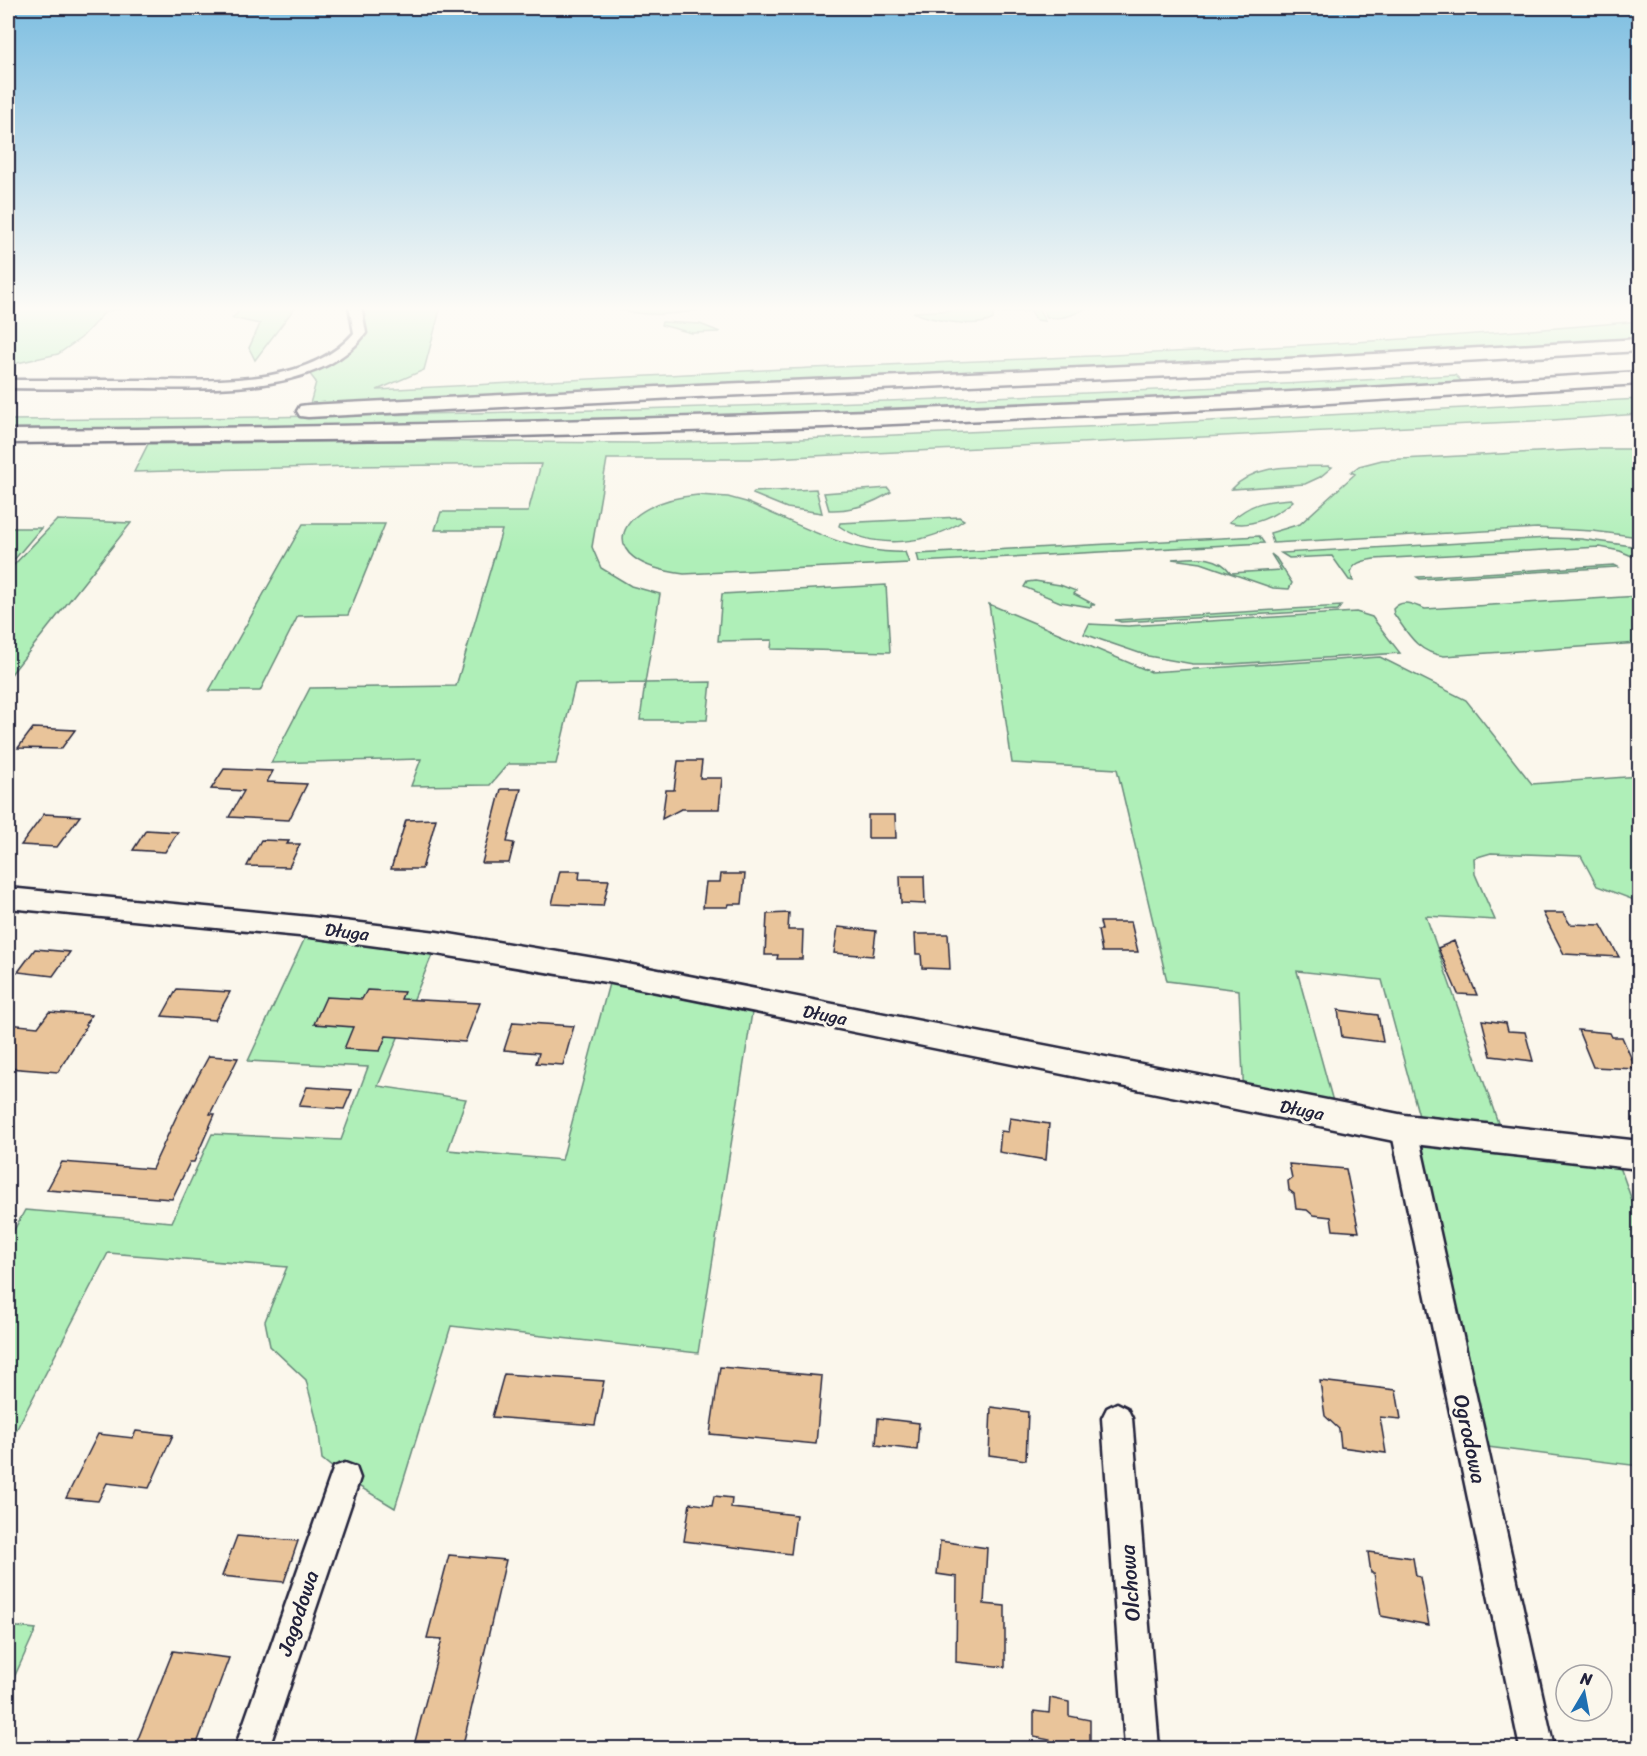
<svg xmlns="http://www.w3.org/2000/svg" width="1647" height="1756" viewBox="0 0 1647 1756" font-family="Sriracha,sans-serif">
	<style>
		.green { fill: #afefb8; stroke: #68887a; stroke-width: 1.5 }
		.building { fill: #e9c49a; stroke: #22223b; stroke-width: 1.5 }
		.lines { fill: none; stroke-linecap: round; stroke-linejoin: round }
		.minor-casing { stroke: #22223b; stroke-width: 5 }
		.tertiary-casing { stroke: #22223b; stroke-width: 5 }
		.motorway-casing { stroke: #22223b; stroke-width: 5 }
		.minor { fill: #fbf7ec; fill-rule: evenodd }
		.tertiary { fill: #fbf7ec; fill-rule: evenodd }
		.motorway { fill: #fbf7ec; fill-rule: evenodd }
		.labels { text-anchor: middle; stroke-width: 6; stroke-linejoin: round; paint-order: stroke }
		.street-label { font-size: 18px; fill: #22223b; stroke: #fbf7ec }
		.near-street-label { font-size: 21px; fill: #22223b; stroke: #fbf7ec }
	</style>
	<rect width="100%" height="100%" fill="#fbf7ec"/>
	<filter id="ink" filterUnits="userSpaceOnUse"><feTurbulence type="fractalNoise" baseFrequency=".0167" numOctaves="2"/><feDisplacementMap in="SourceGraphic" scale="12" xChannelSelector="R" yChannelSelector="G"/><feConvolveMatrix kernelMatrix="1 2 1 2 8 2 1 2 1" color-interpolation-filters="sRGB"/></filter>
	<g filter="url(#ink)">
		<!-- green -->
		<path class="green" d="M8,306H141L106,311L81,338L58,354L8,365Z
			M245,306H296L255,360L249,348L260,324L232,318Z
			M361,306H441L424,370L377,390C506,384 635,376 764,370C1056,358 1348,347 1640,321L1639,340L462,402L310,404L316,382L309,373L311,370C329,364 358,355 364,334C366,324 363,314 361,306Z
			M608,306H712C682,316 638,318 608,306Z
			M1045,306H1085L1088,307C1076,314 1061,321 1047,317L1042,308Z
			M1032,307L1038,308L1045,321L1036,320L1031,311L993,313V319C976,329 931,320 913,312Z
			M662,322L700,324L720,332L692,333L661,325Z
			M1455,375L1466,385L836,416L160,431L8,432V420C490,416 973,402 1455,375Z
			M1640,399L1639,414L1553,420L752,459H607L592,547L601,568L631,586L660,594L645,683L711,682L707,720H640L645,683L575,684L556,764H508L490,785L411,786L421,759L271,763L310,688L456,686L502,530H435L441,512H528L541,464L352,466L134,472L148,444L389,441L642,443L800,439L1130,425Z
			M1596,449H1639V537L1593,531L1537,528L1273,543L1270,533L1300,524L1355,474L1351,472L1359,466L1382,460Z
			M1328,466L1332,467L1320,477L1305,484L1232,489C1256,463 1295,467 1328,466Z
			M888,488L891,492C872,504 852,511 829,510L824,493Z
			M816,489L822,513L787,508L753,494L754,492Z
			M698,495L728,497L746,502C796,523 850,555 905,552L909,563L684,574C586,562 618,501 698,495Z
			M1291,499L1293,501C1277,515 1251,529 1229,522C1251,503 1263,501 1291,499Z
			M959,517L964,520C930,544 875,551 839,526L840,523Z
			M57,520L131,523L8,678V571Z
			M303,524H385L348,615L298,616L260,691H209Z
			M8,528H41L8,567Z
			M1259,536L1264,543L919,562L917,554Z
			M1549,538L1581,539L1639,547V559L1620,551L1600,547L1374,559C1364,561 1353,562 1351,573L1353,581L1349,580L1332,556L1289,558L1281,553Z
			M1271,554L1276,558L1292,583L1289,589L1273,588L1201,563L1172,559C1192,558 1218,553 1231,573L1281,570Z
			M1614,565L1618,567L1420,579L1417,577Z
			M1035,581L1060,585L1076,591L1074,594L1095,605H1091V607L1060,602L1024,587L1027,582Z
			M886,585L890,652L771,649L772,640L718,641L722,594Z
			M1639,596V643L1444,656C1418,653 1408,634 1394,614L1393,609C1403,598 1413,605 1425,609Z
			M989,604L1151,672L1380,657L1466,700L1532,784L1639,776V902L1597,886L1581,856L1491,853L1474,858L1475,874L1495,920L1426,916L1504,1140L1615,1153L1639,1220V1466L1472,1445L1404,1129L1423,1131L1382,980L1297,971L1337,1116L1244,1099L1239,990L1167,981L1117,769L1012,763Z
			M1341,606L1338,610L1121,622L1115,620Z
			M1356,612L1372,617L1400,653L1231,664H1193L1148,656L1084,634L1089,624L1128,626Z
			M310,927L437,943L378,1086L466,1099L448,1150L562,1160L612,972L754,1000L698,1353L451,1326L395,1508L345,1478L322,1459L318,1426L306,1380L270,1346L265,1321L287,1267L108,1253L8,1446V1241L25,1210L172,1222L212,1134L341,1140L368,1067L248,1061Z
			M8,1626L36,1629L8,1691Z"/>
		<!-- building -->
		<path class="building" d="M33,728L75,730L61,749L18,748Z
			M678,761H702L700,778H722L719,809H681L662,819L666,790H674Z
			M224,769L273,771L267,782L307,784L289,820L229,817L244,791L211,789Z
			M501,789H521L507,842L514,843L509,863H482Z
			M44,814L80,816L57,847L21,845Z
			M868,815H895L896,838H868Z
			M436,819L422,869H391L406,820Z
			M146,830L178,832L165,852L133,850Z
			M261,840L289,841L287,844H300L289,867L247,866Z
			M560,871H580L579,879L609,880L603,906L552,904Z
			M721,874H745L742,904H729L728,907H703L706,882H720Z
			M900,876H924L925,904L901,903Z
			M789,913L788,930H803L802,959H777L778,955H765L767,914Z
			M1543,913H1563L1570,924L1601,925L1619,957L1564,954Z
			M1100,922H1131L1138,952H1102L1098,930H1102Z
			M838,927L876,931L873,956L834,953Z
			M915,934H948L950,969L922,968L921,954H916Z
			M1454,941L1477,995L1458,994L1438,948Z
			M35,949L70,952L53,976L18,972Z
			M177,989L230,992L215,1020L162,1016Z
			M367,990L404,992L401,999L480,1003L465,1042L386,1036L380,1051L344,1049L353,1027L314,1024L326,997L362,999Z
			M1338,1010L1378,1015L1383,1042L1342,1037Z
			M49,1012L91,1015L85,1025H87L58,1072L8,1068V1024L38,1027Z
			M1482,1020L1506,1023L1508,1031L1525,1032L1533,1061L1491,1056Z
			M513,1022L574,1026L563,1065L536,1063L539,1053L504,1050Z
			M1578,1030L1610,1033L1612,1037H1622L1636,1069L1593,1067Z
			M209,1056L238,1058L210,1114H215L194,1162H190L172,1199L47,1190L62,1162L152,1169L178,1113Z
			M307,1087L352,1090L344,1109L299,1106Z
			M1010,1118L1049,1124L1046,1160L999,1152L1001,1131L1008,1132Z
			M1289,1164L1346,1169L1359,1232L1333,1230L1331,1217L1313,1215L1307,1210L1296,1209L1294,1194L1289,1190L1288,1181L1292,1178Z
			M720,1367L822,1376L816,1444L710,1434Z
			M504,1374L604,1381L595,1425L492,1417Z
			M1320,1381L1396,1390L1401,1419L1380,1417L1386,1453L1341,1447L1339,1429L1325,1416Z
			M991,1407L1028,1412L1026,1460L989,1455Z
			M878,1418L919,1423L917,1450L876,1445Z
			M136,1431L173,1435L149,1488L107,1483L98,1501L66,1498L98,1434L133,1438Z
			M714,1496L732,1498L731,1508L796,1515L791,1554L684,1541L690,1503L712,1506Z
			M237,1536L298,1541L284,1582L222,1576Z
			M940,1541L987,1548L984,1604L1005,1606V1667L956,1662L957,1577L937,1574Z
			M1368,1552L1413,1558L1416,1576L1420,1577L1429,1625L1381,1616L1374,1573H1371Z
			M449,1555L506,1560L462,1749H413L442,1639L427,1638Z
			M173,1651L229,1658L195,1749H134Z
			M1050,1698L1069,1702V1716L1090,1720V1749H1050V1740L1034,1737V1711L1049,1713Z"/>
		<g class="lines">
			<!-- minor casing -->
			<g class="minor-casing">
				<path id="minor" d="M349,306H361L366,333C318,398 202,388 131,388C90,388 48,389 8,388V380C52,380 97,380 141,380C208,380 306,389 354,333Z
					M1404,1118L1413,1122L1417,1129L1554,1748H1520L1391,1129L1395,1122Z
					M1117,1403L1127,1408L1132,1418L1159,1748H1125L1102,1418L1107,1408Z
					M345,1463L356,1467L360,1478L269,1748H235L330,1478L334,1467Z"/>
			</g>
			<!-- tertiary casing -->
			<g class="tertiary-casing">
				<path id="tertiary" d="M8,888L310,917L437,932L612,961L1404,1115L1640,1141V1169L1404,1143L612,983L437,954L310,937L8,908Z"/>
			</g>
			<!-- motorway casing -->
			<g class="motorway-casing">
				<path id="motorway" d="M1640,339V351L1286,371L696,397L308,417L300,416L297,411L300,406L308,405L696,385L1286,359Z
					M1640,372V384L1232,409L824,427L416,439L8,443V430C553,427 1096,406 1640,372Z"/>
			</g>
			<!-- minor -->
			<use href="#minor" class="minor"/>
			<!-- tertiary -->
			<use href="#tertiary" class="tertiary"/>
			<!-- motorway -->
			<use href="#motorway" class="motorway"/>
		</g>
	</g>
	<!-- sky -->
	<linearGradient id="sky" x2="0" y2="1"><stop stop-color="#7dbee1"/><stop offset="0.56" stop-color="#fdfbf6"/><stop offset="1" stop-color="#fdfbf6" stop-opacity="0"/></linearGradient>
	<rect width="1647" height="551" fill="url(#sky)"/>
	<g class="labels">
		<!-- street labels -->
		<g class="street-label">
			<text transform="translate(347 932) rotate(7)" y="6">Długa</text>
			<text transform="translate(825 1015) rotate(11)" y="6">Długa</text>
			<text transform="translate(1302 1110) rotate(11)" y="6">Długa</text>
		</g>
		<!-- near-street labels -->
		<g class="near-street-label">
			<text transform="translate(1470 1439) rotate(78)" y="7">Ogrodowa</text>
			<text transform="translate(1130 1583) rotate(-94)" y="7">Olchowa</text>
			<text transform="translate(298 1613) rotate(-71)" y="7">Jagodowa</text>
		</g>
	</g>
	<!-- margin -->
	<rect width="1647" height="1756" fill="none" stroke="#fbf7ec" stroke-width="30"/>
	<rect x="15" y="15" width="1617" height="1726" fill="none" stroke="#22223b" stroke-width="2" filter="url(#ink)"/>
	<!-- north arrow -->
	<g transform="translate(1584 1693) rotate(10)"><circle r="28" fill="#fbf7ec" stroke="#a4a2a5" stroke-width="1.5"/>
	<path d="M0-4.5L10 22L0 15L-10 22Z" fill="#1f6fb2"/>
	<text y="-9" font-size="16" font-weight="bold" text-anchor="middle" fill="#22223b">N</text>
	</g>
</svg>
